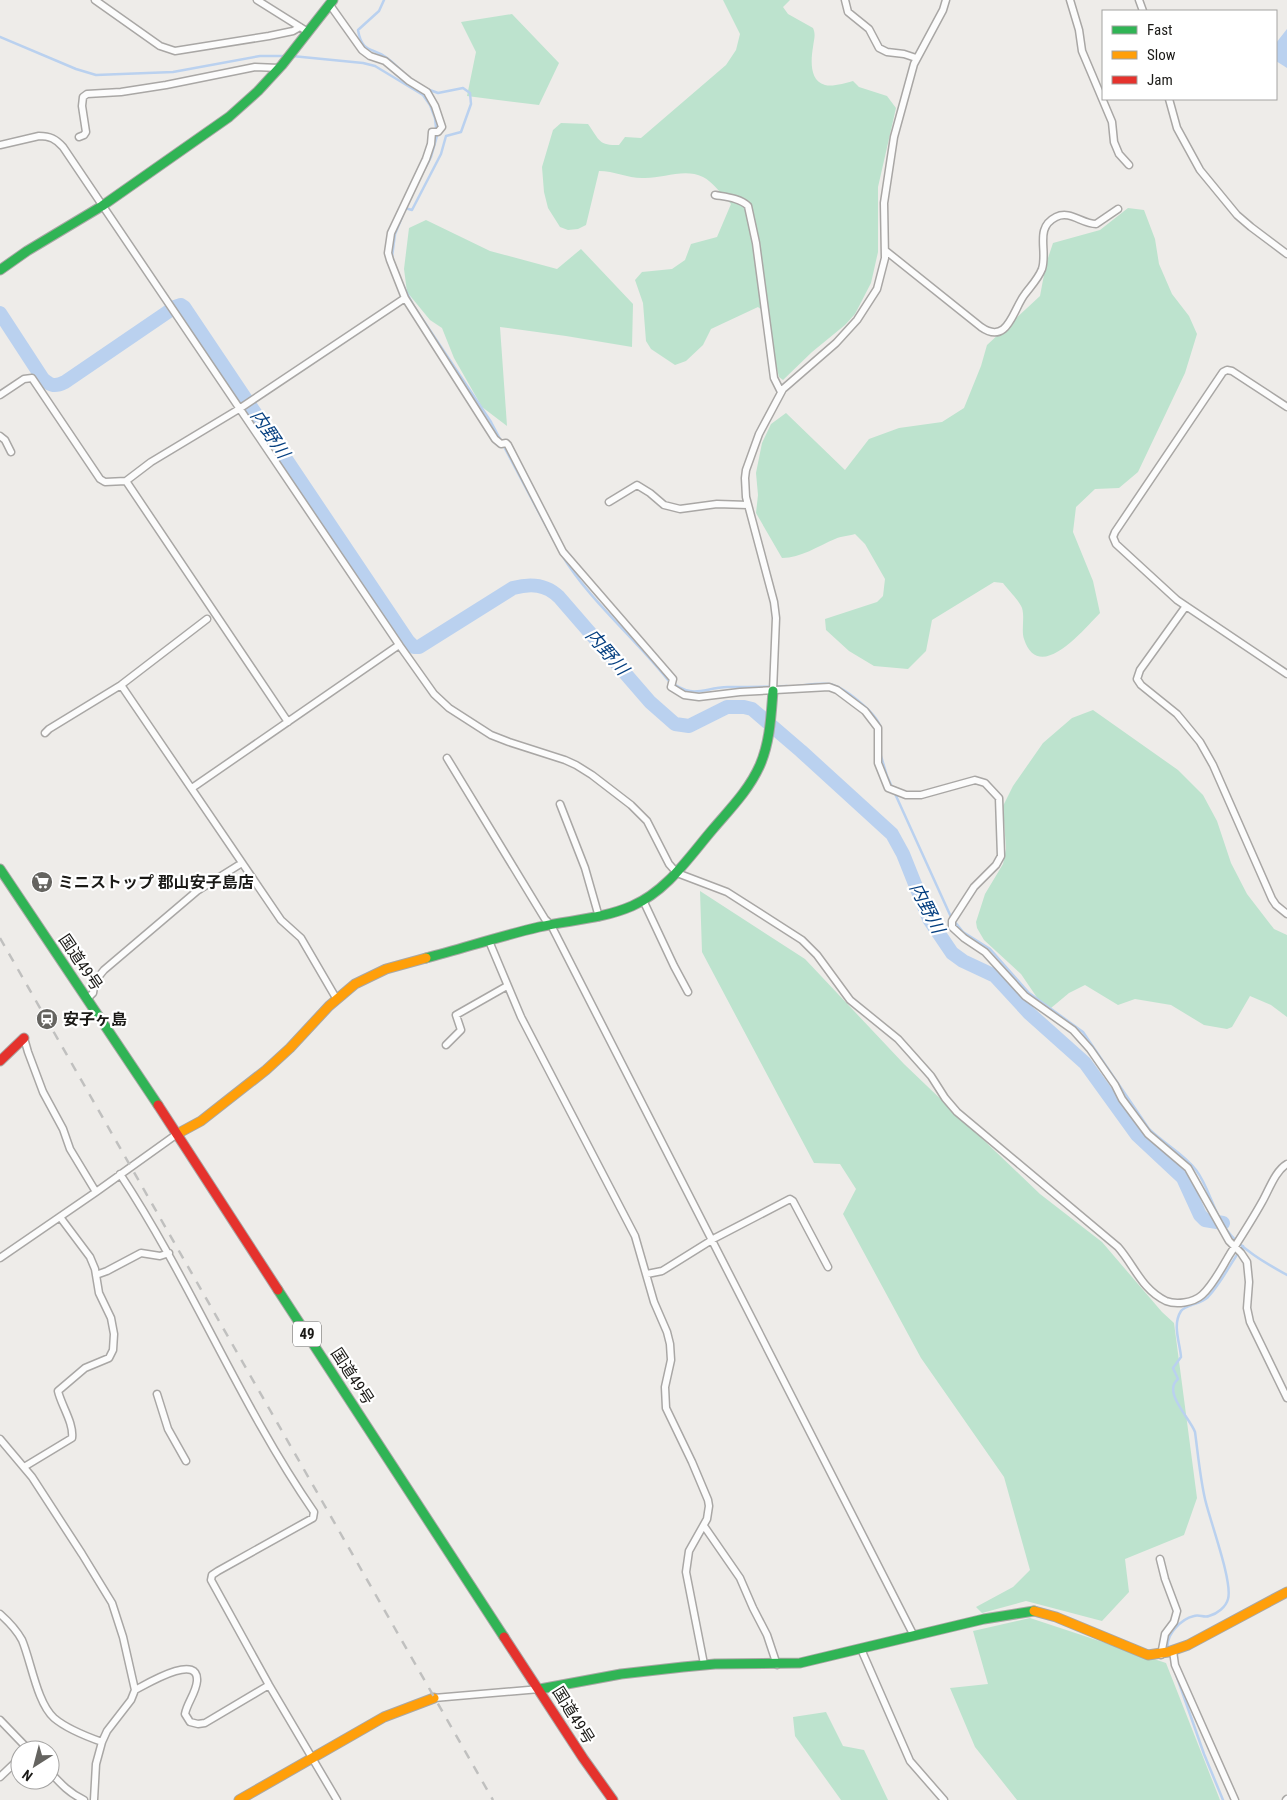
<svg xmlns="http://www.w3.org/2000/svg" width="1287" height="1800" viewBox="0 0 1287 1800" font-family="'Roboto Condensed','Noto Sans JP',sans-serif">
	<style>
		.green { fill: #bde3ce }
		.water { fill: #bad1ef }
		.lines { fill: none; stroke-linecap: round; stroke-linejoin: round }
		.stream { stroke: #bad1ef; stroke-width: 2.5 }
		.river { stroke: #bad1ef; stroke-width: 14 }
		.street-casing { stroke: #a9a7a5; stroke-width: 9 }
		.fast-casing { stroke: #a9a7a5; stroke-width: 11 }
		.slow-casing { stroke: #a9a7a5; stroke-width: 11 }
		.jam-casing { stroke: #a9a7a5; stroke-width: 11 }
		.street { stroke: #fcfcfc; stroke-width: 6 }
		.fast { stroke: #30b455; stroke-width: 9 }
		.slow { stroke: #ff9f0a; stroke-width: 9 }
		.jam { stroke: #e5322d; stroke-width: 9 }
		.rail { stroke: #c0c0bf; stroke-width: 2.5; stroke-dasharray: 9 9; stroke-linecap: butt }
		.labels { text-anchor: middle; stroke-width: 4.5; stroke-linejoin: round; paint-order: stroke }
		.shield { fill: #fff; stroke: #5f5f5d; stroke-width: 1 }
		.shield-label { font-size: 15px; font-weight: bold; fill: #1b1a17 }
		.poi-label { font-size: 16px; font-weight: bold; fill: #1b1a17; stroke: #fff; text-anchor: start }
		.street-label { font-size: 16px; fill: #1b1a17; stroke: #fff }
		.water-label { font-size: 18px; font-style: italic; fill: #064081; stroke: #fff }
	</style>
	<rect width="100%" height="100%" fill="#eeece9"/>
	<!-- green -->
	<path class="green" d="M723,0H790L783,7L788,14L813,28C816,35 814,39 813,47C811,59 809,81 825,85C833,87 845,83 853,81L859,87L887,96L896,108L878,187V252L871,283L855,314L845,325L812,352L783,380L779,377L763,311L758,307L711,329L703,345L686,361L675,365L651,349L646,341L643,303L635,280L642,272L672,269L685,260L691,244L717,237L731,204C724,197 712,181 703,177C685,168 664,178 645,178C629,179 615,171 599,171L586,225L578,229L568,230L560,227L548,208L544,192L542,167L553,130L561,123L588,124C599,139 598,146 619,145L625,137L641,138L726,65L736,50L740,34Z
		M512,14L559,63L539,105L467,96L476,52L461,22Z
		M1128,208L1144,210L1155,239L1159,264L1172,294L1189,316L1197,334L1185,373L1138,472L1119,488L1095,489L1076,507L1073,532L1093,581L1100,613C1084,629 1039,685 1024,639C1021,630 1025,618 1022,608C1019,600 1008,590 1003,583L994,582L932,620L926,651L908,669L874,666L849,651L826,630L825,619L877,602L883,596L885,579L865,544L855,534C848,536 841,536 835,539C818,546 801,558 782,558L756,513L758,495L756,473L762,443L771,424L786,413L845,470L869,439L899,428L942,422L964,408L981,366L987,345L1040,296L1046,264L1053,243L1100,230Z
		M426,220L490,251L557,269L581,249L633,304L632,347L566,336L500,327L507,426L482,407L454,358L442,328L430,320L407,292L404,269L409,228Z
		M1093,710L1178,770L1203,795L1217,821L1231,863L1247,894L1274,929L1287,935V1017L1271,1005L1250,996L1232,1027L1227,1029L1204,1025L1171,1005L1135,999L1118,1005L1085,985L1069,993L1051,1008L1040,1002L1021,974L984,940L977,928L976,922L985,894L1003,864L1006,849L1003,806L1013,786L1043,743L1072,718Z
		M700,891L805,959L904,1064L1040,1194L1102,1242L1162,1312L1174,1323L1197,1498L1184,1535L1125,1559L1129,1592L1102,1621L1026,1601L982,1613L976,1607L1013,1587L1030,1570L1004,1477L921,1358L843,1214L856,1189L840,1164L814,1163L702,952Z
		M1030,1618L1166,1663L1220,1800H1017L975,1747L950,1688L988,1684L973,1631Z
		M826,1712L843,1746L864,1750L888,1800H841L795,1736L793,1717Z"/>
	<!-- water -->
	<path class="water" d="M1287,29V68L1276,61V43Z"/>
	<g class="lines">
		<!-- stream -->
		<path class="stream" d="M384,0L379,11L358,30C362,54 373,47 387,58C393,62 397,67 402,71
			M0,37L76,69L96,75L173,72L260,56H287
			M292,56L363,63L375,66L423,95L430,105L435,118L437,136L431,157L421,176
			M405,208L412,210L441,154L446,136L461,132L471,104L470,93L463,88L438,93L427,89
			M392,257L395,234L402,217
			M402,283L413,305L491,422L554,541
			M562,555C589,600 635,638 668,680C694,700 701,688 728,687C747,687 767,687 787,686
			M797,686C807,685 819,683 829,684C843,686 875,712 880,726
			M881,756L887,776L951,917L963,932L990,949L1029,993L1083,1032L1149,1129C1164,1144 1183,1153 1196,1170C1209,1187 1213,1211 1226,1229C1239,1248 1267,1264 1287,1275
			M1168,1649C1165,1635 1181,1619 1194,1616C1199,1614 1204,1618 1209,1616C1217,1614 1226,1607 1228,1599C1233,1582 1210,1521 1205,1499C1200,1477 1198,1454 1195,1432C1190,1418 1162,1392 1178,1379L1173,1368L1181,1357C1180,1343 1172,1325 1181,1311C1185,1305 1201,1304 1208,1297C1222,1282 1231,1262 1243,1246
			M1173,1666L1204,1754L1223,1800"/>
		<!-- river -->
		<path class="river" d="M0,313L43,379C51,386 55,387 65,382L175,307L181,305L184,307L408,641L414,647H419L513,588C531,583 546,584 559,597L650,702L675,724L689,726L727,707H744L752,709L801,751L892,834L903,854L929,919L952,953L963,961L995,976L1029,1013L1085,1063L1137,1135L1183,1178L1200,1215L1205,1220L1223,1223"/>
		<!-- street casing -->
		<g class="street-casing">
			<path id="street" d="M95,0L160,46L175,51L269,36L293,31L300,27
				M257,0L308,32
				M845,0L848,12L869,29L879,48L887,52L904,54L916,58
				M1070,0L1079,30L1082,51L1112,122L1114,142L1119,154L1129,165
				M1139,0L1143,11
				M330,5L362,50L370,56L385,61L409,81L427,92L435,106L442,127L438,132H432L431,144L426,159L391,233L388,253L390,260L405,298L495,439L501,444L506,443L508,445L563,552L673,679L671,687L684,695L699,697L740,692L829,687L837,690L865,711L878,728V763L888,788L906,795H921L975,780L985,783L999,798L1001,856L996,865L974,887L952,921V927L964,938L985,952L1025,996L1073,1030L1090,1049L1115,1085L1122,1099L1148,1134L1188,1168L1229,1241L1241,1253L1247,1262L1249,1282L1247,1308L1250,1322L1287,1398
				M1169,99L1177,128L1200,170L1237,215L1251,227L1287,254
				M79,137L84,135L86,132L82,106L83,97L87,94L121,92L166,85L255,67L279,68
				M0,145L39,136C50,136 56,139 63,147L400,646L434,694L449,708L491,735L509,742L565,760L576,765L592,775L631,805L647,821L669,864L677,873L727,892L802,940L817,955L850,1000L898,1039L931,1076L945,1098L957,1112L1118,1247C1134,1265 1142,1290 1166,1301C1176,1305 1193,1303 1202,1295C1214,1284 1222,1267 1230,1254C1241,1237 1252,1220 1262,1202C1269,1190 1275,1171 1287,1164
				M715,195C726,197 740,198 748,206L756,243L774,378L781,392
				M886,251L981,327C1008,346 1013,309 1025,294C1031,286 1038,279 1042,269C1048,250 1034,228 1056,217C1070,210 1082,224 1096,224L1118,209
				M0,395L24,379L32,378L100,479L105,482L126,481L151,462L239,409L405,298
				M1287,407L1232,371L1227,370L1223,372L1115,532L1113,537L1116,544L1177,600L1287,674
				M0,436L5,440L11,452
				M126,481L288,722
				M609,502L637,485L650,493L664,505L680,509L717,504L748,505
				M1186,606L1140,670L1137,679L1141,685L1177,714L1200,742L1213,765L1272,899L1276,905L1287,914
				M121,685L281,920L301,938L336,998
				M773,691L776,618L774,602L746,497L745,478L746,470L759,434L783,389L836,343L857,320L877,289L885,258L884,203L894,137L914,64L943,10L946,0
				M45,733L49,729L121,685L207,619
				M447,758L545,919L551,925L914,1636
				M192,788L399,645L400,646
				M560,804L585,868L599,917
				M643,900L674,966L688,992
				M489,941L521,1017L635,1236L654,1302L667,1332L670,1344L671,1360L665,1387L666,1408L692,1462L708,1500L709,1506L707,1519L689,1551L686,1572L704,1664
				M87,999L93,993L95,981L104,970L197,891L242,863
				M24,1038L28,1052L43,1092L63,1129L70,1149L96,1192
				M446,1045L461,1030L456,1015L507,986
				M120,1174C192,1283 240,1405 314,1512L313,1518L218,1571L212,1575L211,1580L269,1685L337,1800
				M0,1258L96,1192L177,1134
				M647,1274L662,1271L715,1238L790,1199L793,1201L828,1267
				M96,1275L107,1271L141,1253L160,1256L169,1253
				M157,1394L168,1429L186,1461
				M0,1439L32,1477L82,1554L112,1603L123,1637L135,1690L131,1700L107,1731L102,1742L96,1764L94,1800
				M24,1467L72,1438C74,1423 61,1405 58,1391L85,1368L109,1358L113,1350L114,1334L111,1318L99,1293L95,1269L90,1257L60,1217
				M704,1526L740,1578L753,1608L767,1635L777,1665
				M1160,1559L1165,1579L1177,1611L1174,1622L1165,1634L1161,1655
				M0,1614C9,1622 16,1629 22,1640C31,1661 37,1703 54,1718C67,1729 85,1736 102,1742
				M861,1649L910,1761L944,1800
				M1173,1651L1175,1665L1235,1800
				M135,1690C145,1685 199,1652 197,1681C196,1693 187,1703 185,1714L190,1722L198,1724L205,1723L269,1685
				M434,1698L540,1689
				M0,1720L29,1750
				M50,1772C61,1784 69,1793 84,1800
				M0,1777L20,1758
				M1286,1800L1287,1799"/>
		</g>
		<!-- fast casing -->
		<g class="fast-casing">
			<path id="fast" d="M0,270L27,251L102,206L229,117L258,91L282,65L333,0
				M0,869L158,1105
				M426,958C464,948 501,936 539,927C570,920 602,919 632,906C667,891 689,857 713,829C730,809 749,790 760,765C770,742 771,716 773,691
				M278,1290L504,1637
				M540,1689L621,1674L683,1667L715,1664L800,1663L984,1619L1034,1611"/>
		</g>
		<!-- slow casing -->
		<g class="slow-casing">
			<path id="slow" d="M177,1134L201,1121L266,1070L290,1048L329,1006L355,984L386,969L426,958
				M1034,1611L1056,1617L1148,1655L1168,1652L1188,1645L1287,1592
				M239,1800L384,1717L434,1698"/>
		</g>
		<!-- jam casing -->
		<g class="jam-casing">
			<path id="jam" d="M0,1061L24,1038
				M158,1105L278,1290
				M504,1637L583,1758L613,1800"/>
		</g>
		<!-- street -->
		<use href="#street" class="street"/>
		<!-- fast -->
		<use href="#fast" class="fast"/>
		<!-- slow -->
		<use href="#slow" class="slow"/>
		<!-- jam -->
		<use href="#jam" class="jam"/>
		<!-- rail -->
		<path class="rail" d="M0,938L493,1800"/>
	</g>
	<!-- icons -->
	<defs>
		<g id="supermarket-disc" transform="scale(1.125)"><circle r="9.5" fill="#656460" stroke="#fff"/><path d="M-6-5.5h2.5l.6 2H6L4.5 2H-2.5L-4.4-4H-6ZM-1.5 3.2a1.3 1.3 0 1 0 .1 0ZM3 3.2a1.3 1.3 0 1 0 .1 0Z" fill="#fff"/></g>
		<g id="station-disc" transform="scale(1.125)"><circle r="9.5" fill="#656460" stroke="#fff"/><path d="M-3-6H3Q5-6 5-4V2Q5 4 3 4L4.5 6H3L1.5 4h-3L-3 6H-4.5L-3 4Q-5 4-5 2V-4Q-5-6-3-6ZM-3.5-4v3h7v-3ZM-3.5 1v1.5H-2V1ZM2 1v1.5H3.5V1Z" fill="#fff"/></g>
	</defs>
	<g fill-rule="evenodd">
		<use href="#supermarket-disc" x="42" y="882"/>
		<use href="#station-disc" x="47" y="1019"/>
	</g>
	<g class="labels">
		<!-- shield labels -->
		<rect class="shield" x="293" y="1321.5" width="28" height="25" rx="4"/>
		<g class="shield-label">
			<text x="307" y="1339">49</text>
		</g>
		<!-- poi labels -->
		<g class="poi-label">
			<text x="58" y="888">ミニストップ 郡山安子島店</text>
			<text x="63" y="1025">安子ヶ島</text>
		</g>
		<!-- street labels -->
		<g class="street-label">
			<text transform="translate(81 962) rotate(56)" y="6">国道49号</text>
			<text transform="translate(353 1376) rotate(57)" y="6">国道49号</text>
			<text transform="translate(574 1715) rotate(58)" y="6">国道49号</text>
		</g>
		<!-- water labels -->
		<g class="water-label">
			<text transform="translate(270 434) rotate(56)" y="6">内野川</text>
			<text transform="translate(607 652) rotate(49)" y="6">内野川</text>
			<text transform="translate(927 908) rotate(63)" y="6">内野川</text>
		</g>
	</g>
	<!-- legend -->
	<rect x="1102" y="10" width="175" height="90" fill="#ffffff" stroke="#a4a3a2"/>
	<rect x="1112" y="26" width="25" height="8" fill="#30b455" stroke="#a4a3a2"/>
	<text x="1147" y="35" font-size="15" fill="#1b1a17">Fast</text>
	<rect x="1112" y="51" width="25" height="8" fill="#ff9f0a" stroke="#a4a3a2"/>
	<text x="1147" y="60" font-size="15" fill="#1b1a17">Slow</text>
	<rect x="1112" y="76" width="25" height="8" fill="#e5322d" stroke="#a4a3a2"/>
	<text x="1147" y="85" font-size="15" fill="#1b1a17">Jam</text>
	<!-- north arrow -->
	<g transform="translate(35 1765) rotate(216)"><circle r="24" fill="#ffffff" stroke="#a4a3a2"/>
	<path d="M0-4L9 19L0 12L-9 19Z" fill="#656460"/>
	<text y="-8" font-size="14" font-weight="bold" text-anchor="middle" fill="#1b1a17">N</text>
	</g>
</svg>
